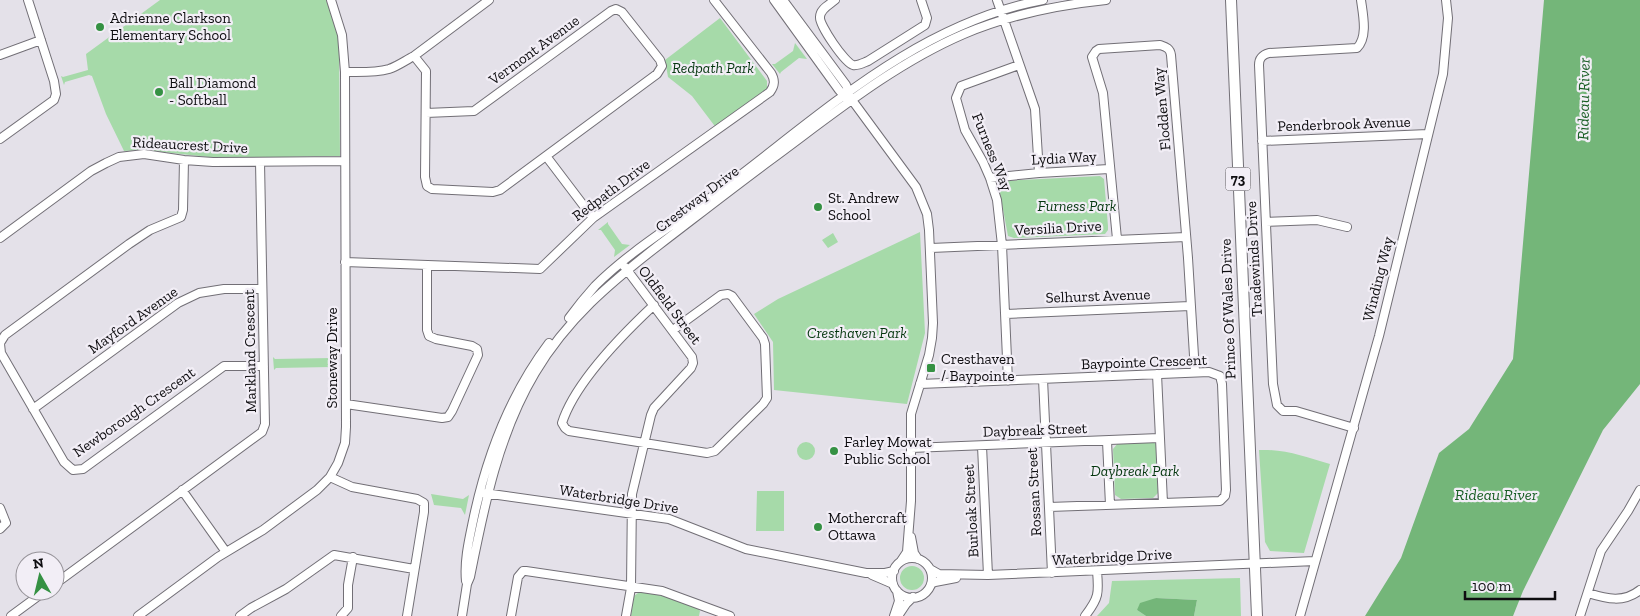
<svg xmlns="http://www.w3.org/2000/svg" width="1640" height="616" viewBox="0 0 1640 616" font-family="'Zilla Slab',serif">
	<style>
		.green { fill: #a6daa9 }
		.water { fill: #74b679 }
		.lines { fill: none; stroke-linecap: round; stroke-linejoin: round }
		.minor-casing { stroke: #726f76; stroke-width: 10 }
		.major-casing { stroke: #726f76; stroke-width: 12 }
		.minor { stroke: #fff; stroke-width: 8 }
		.major { stroke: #fff; stroke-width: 10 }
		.poi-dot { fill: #359143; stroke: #f2eef6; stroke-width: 2 }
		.labels { text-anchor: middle; stroke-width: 4.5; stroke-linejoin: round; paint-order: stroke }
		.shield { fill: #f2eef6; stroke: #525055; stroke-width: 1 }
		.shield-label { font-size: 14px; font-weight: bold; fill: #0e0d10 }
		.poi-label { font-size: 15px; fill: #0e0d10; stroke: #f2eef6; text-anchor: start }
		.street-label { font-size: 15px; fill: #0e0d10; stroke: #f2eef6 }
		.park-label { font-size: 15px; font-style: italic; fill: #05370f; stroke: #f2eef6 }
		.water-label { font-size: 16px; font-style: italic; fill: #185e24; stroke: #f2eef6 }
	</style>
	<rect width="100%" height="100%" fill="#e4e1e9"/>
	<!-- green -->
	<path class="green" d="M160,0H326L336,26L339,43L340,156L218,158L144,150L124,151L106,114L92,76L89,75L65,82L64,85L61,76L63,77L88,70L86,54Z
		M720,18L767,81V92L717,129L692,96L668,77L665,60Z
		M795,43L807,59L799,58L781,72L780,74L772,64H775L793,51Z
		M1100,176L1104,179L1108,226V230L1105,234L1014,238L1008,236L999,188L1003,181Z
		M608,222V224L622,244L630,245L614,257L615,250L601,230H598Z
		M920,232L925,333L907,404L774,390L773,342L754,314L778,299Z
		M833,233L838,242L828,248L822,240Z
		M334,355V369L331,367L276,368L274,370L273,357L275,359L331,358Z
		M797 451a9 9 0 1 1 18 0a9 9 0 1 1-18 0Z
		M1153,442L1156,444L1158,493L1153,498L1121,499L1115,495L1113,449L1118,443Z
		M1259,450C1284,449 1306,457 1330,464L1304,553L1270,551L1265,542Z
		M757,491H784V531H756Z
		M431,494L463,499L469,495L465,515L461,508L434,505Z
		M900 578a12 12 0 1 1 24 0a12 12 0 1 1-24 0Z
		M1240,578L1241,616H1194L1197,600L1156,598L1137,610L1146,616H1097L1109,603L1112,581Z
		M642,590L696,606L700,611L699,616H631L634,596Z"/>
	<!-- water -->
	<path class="water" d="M1544,0H1640V384L1603,430L1523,591L1513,616H1365L1401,558L1439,453L1469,429L1513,359Z
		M1156,598L1197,600L1194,616H1146L1137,610L1140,603Z"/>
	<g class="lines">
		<!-- minor casing -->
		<g class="minor-casing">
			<path id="minor" d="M774,0L839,90L845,97
				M783,0L846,85L852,100L916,187L927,214L929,230L933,323L932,338L929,355L911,414V501L907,552L901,561
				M835,0C829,5 820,9 820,17C819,25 845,63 853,65C858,66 863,63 868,61L925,25L927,18L921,0
				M997,0L1035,109L1039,173
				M0,55L41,40
				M414,56L426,71L425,177L427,186L432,189L493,192L500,190L657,74L662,66L660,60L622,12L616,9L611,11L474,111L426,113
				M345,72C359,72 375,73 389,69C398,66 406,60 414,56L489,0
				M0,139L54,100L56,94L54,81L28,0
				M1262,141L1428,134
				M546,156L593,218
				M990,178L1039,173L1109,169
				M1266,222L1317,220L1347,227
				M0,238L91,171L106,163L119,157L144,154L184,160L213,162L345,161
				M1117,239L1103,93L1092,57L1096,51L1099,49L1160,45C1166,47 1170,48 1171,55L1188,258L1195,372
				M931,248L1186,237
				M345,262L540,269L593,218L770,92C775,85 775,80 771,73L714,0
				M624,266L692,357L693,363L691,368L654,408L651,415L632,494L631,588L626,616
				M654,305C623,334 575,382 562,423L565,428L569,431L707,453L715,451L763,404L767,398L765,344L763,338L732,296L728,294L721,295L673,330
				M1006,314L1190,306
				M569,318C577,307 586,296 595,286C631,250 677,223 718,192C819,117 915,24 1043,0
				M0,343L5,335L129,244L150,230L181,217L183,210L184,160
				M0,344L1,353L64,462L73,470L83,469L224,366H264
				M1157,374L1163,503
				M1043,379L1052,573
				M1008,381L1002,245L997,200L990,178L983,162L965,130L956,98L961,86L1019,65
				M920,384L1209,372L1220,376L1222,384L1226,490L1225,496L1220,501L1049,507
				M346,404L442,418L448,417L452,411L478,355L477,349L472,346L436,339L429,336L427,330V265
				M33,409L178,303L199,293L224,289H262
				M1354,428L1296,411H1283L1277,405L1273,384L1259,65C1259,58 1262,55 1269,53L1357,48C1368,37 1363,15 1361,0
				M1107,441L1110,505
				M982,446L988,575
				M911,448L1159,438
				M330,477L352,487L417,499L424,503V512L407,616
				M182,490L226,552
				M484,493L669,519L746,549L866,573H885L894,571
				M0,508L6,523L0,529
				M911,537L914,553L918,559
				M892 578a20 20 0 1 1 40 0a20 20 0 1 1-40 0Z
				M930,569L939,574L988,575L1315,561
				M872,575L893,584
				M466,581C464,561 469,540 473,521C486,458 510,395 549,343
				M55,584L262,432L265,424L260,162
				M931,584L935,582L956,578
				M1588,593C1607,599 1624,603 1640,590
				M11,616L45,591
				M138,616L218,557L263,530L317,490L330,477L338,463L345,443L346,427L345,72L342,35L331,0
				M240,616L251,608L286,589L334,555L414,569
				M341,616L348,608V585L353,557
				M462,616L467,584L470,577C484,507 498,435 535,373C567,319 610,283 659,245C697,216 734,187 772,159C833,114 894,64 964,34C1009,15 1057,5 1106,0
				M511,616L518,577L523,571H526L662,591L730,616
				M894,616L899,601L897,591
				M898,616L906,604L913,597
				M1085,616C1099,598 1099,593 1097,571
				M1300,616L1379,336L1443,74L1448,18L1446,0
				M1580,616L1601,551L1628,511L1640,490"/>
		</g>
		<!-- major casing -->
		<g class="major-casing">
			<path id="major" d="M1231,0L1257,616"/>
		</g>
		<!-- minor -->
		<use href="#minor" class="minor"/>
		<!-- major -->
		<use href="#major" class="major"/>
	</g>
	<!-- markers -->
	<g class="poi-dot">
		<circle cx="100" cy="27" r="5"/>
		<circle cx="159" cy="92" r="5"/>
		<circle cx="818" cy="207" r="5"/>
		<rect x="926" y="363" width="10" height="10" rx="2.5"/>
		<circle cx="834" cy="451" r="5"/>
		<circle cx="818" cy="527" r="5"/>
	</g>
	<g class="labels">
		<!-- shield labels -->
		<rect class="shield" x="1225.5" y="167.5" width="25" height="23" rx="4"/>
		<g class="shield-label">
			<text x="1238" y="184">73</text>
		</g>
		<!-- poi labels -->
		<g class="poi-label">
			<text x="110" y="23">Adrienne Clarkson<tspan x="110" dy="17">Elementary School</tspan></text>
			<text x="169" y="88">Ball Diamond<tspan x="169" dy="17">- Softball</tspan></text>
			<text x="828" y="203">St. Andrew<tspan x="828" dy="17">School</tspan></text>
			<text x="941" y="364">Cresthaven<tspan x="941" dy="17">/ Baypointe</tspan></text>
			<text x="844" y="447">Farley Mowat<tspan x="844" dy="17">Public School</tspan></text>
			<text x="828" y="523">Mothercraft<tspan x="828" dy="17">Ottawa</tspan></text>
		</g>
		<!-- street labels -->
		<g class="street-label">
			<text transform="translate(534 50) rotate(-36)" y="5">Vermont Avenue</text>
			<text transform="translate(1162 109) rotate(-95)" y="5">Flodden Way</text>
			<text transform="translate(1344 124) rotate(-2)" y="5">Penderbrook Avenue</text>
			<text transform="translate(190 145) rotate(3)" y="5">Rideaucrest Drive</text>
			<text transform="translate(992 152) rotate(68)" y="5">Furness Way</text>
			<text transform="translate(1064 158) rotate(-3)" y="5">Lydia Way</text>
			<text transform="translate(611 190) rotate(-37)" y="5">Redpath Drive</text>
			<text transform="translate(697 199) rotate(-37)" y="5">Crestway Drive</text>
			<text transform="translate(1058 228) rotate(-3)" y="5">Versilia Drive</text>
			<text transform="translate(1254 259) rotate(-93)" y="5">Tradewinds Drive</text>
			<text transform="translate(1378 279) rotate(-76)" y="5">Winding Way</text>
			<text transform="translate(1098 296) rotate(-2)" y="5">Selhurst Avenue</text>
			<text transform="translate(670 305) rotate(53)" y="5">Oldfield Street</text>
			<text transform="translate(1228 309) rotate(-92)" y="5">Prince Of Wales Drive</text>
			<text transform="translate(133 320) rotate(-35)" y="5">Mayford Avenue</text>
			<text transform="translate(250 351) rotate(-91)" y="5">Markland Crescent</text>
			<text transform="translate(332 358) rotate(-90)" y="5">Stoneway Drive</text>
			<text transform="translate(1144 362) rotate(-2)" y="5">Baypointe Crescent</text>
			<text transform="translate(134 412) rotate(-35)" y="5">Newborough Crescent</text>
			<text transform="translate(1035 430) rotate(-2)" y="5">Daybreak Street</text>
			<text transform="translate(1034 492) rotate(-93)" y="5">Rossan Street</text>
			<text transform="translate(619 499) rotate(9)" y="5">Waterbridge Drive</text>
			<text transform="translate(971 511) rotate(-93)" y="5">Burloak Street</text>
			<text transform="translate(1112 557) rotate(-3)" y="5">Waterbridge Drive</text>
		</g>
		<!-- park labels -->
		<g class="park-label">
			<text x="713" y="73">Redpath Park</text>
			<text x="1077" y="211">Furness Park</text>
			<text x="857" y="338">Cresthaven Park</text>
			<text x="1135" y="476">Daybreak Park</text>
		</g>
		<!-- water labels -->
		<g class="water-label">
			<text transform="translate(1583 99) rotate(-89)" y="6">Rideau River</text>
			<text x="1496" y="500">Rideau River</text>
		</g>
	</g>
	<!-- north arrow -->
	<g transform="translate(40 576) rotate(352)"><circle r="24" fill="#f2eef6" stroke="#97949a"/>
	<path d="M0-4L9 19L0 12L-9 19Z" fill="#359143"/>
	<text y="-8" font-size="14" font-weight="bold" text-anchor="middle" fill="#0e0d10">N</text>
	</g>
	<!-- scale -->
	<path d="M1465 591v8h90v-8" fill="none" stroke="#0e0d10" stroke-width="2.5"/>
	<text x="1472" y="591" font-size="15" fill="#0e0d10" stroke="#f2eef6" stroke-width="4" paint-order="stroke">100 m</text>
</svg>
